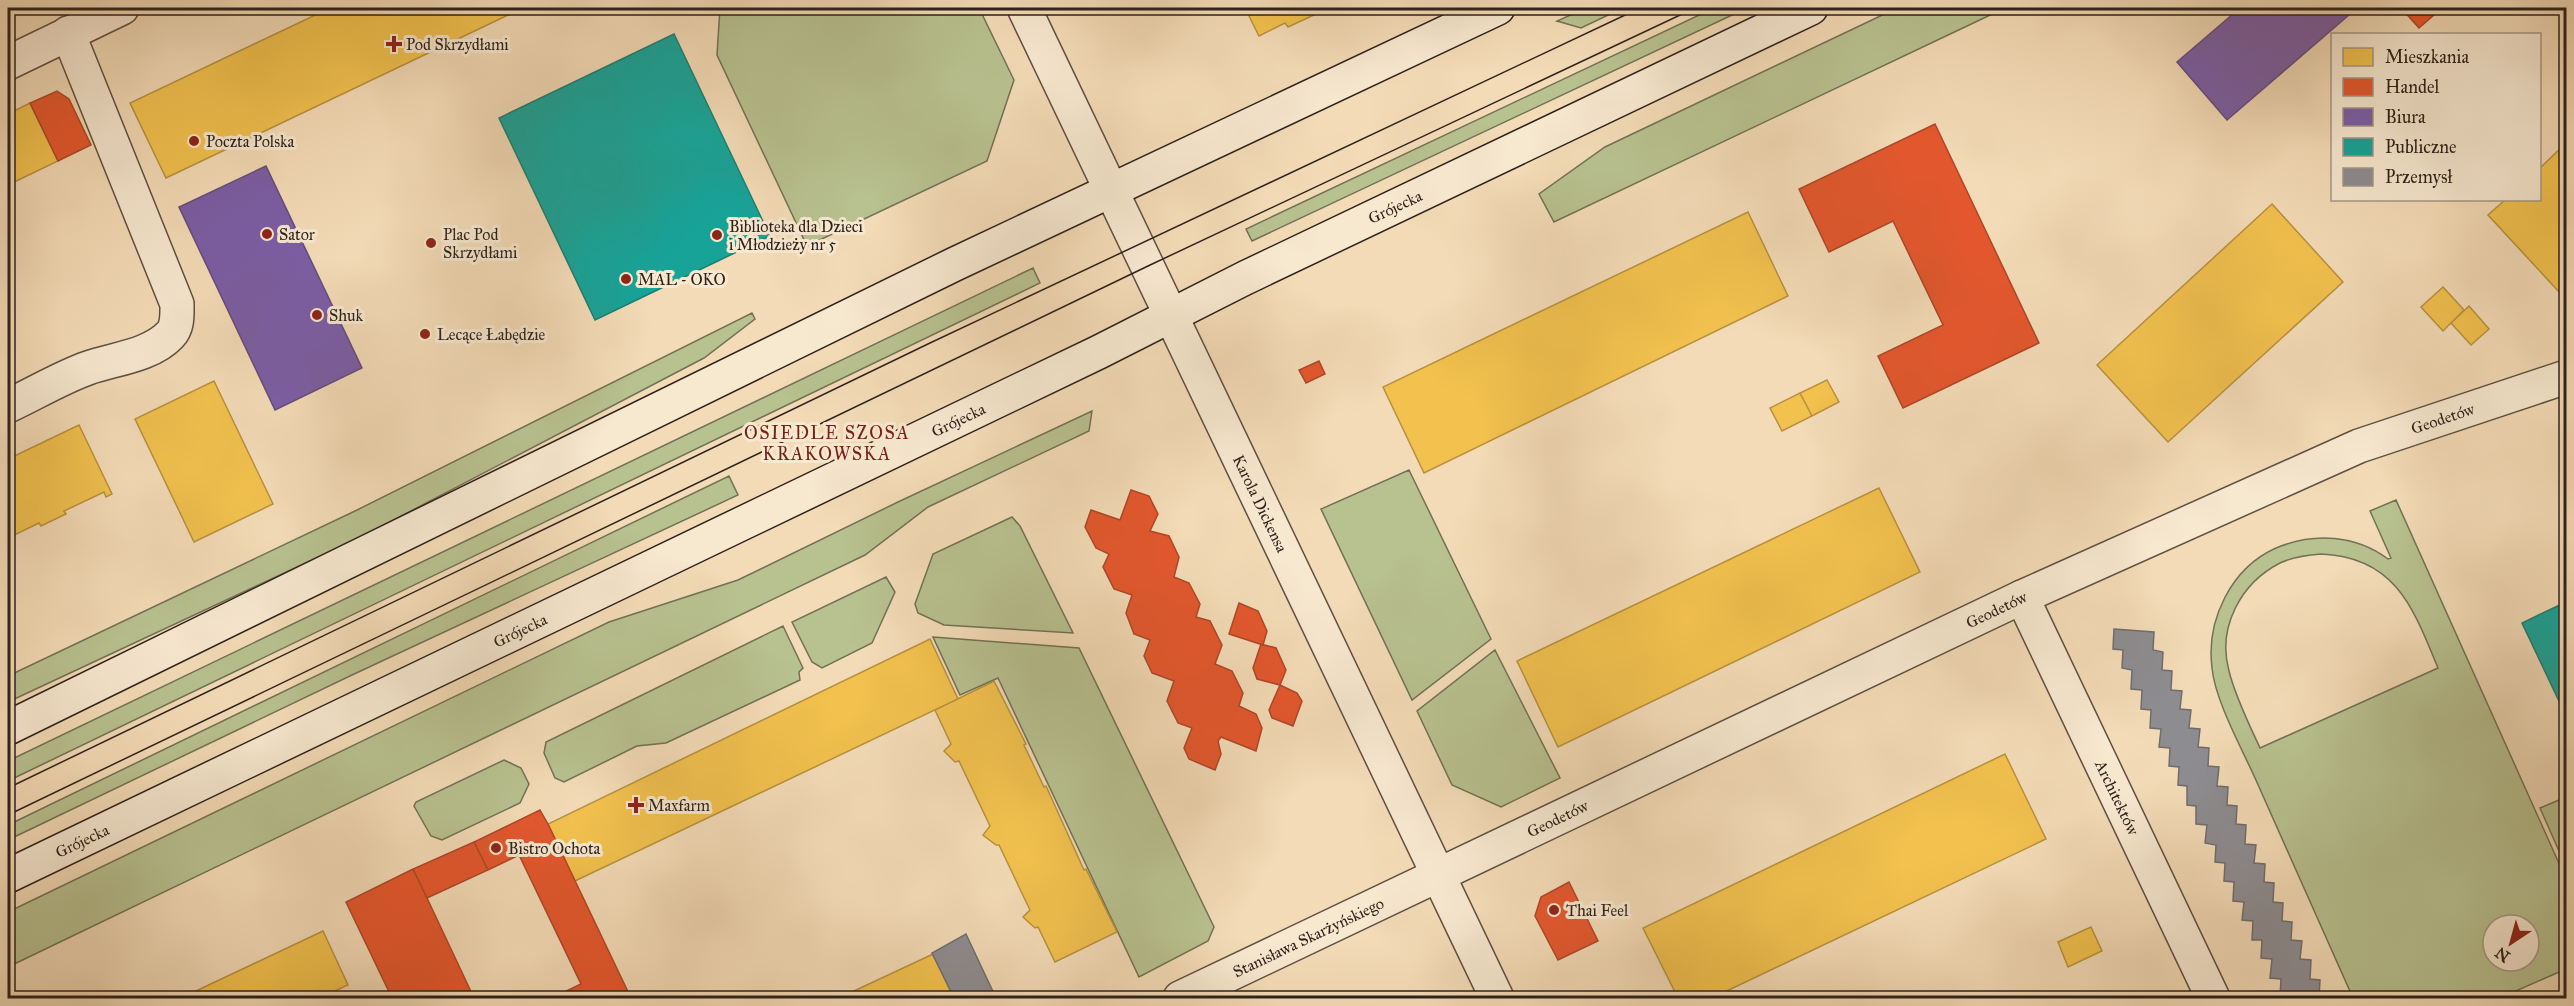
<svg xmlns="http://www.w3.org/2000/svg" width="2574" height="1006" viewBox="0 0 2574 1006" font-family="'IM FELL Great Primer',serif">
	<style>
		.green { fill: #b8c190; stroke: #727155; stroke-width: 1.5; fill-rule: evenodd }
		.homes { fill: #f2c14e; stroke: #b7913e; stroke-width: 1.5 }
		.shops { fill: #e4572e; stroke: #ad4728; stroke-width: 1.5 }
		.offices { fill: #7b5ea7; stroke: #644c7d; stroke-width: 1.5 }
		.public { fill: #17a398; stroke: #1e7c72; stroke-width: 1.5 }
		.industry { fill: #8d8d92; stroke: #706d6e; stroke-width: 1.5 }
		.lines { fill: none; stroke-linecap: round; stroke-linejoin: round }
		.minor-casing { stroke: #5e5041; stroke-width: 36 }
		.tertiary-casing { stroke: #5e5041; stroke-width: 36 }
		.secondary-casing { stroke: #2d211a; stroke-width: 36 }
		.minor { stroke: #f7e8d0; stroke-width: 33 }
		.tertiary { stroke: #f7e8d0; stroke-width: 33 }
		.secondary { stroke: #f7e8d0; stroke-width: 33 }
		.tram { stroke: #2d211a; stroke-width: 1.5 }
		.poi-dot { fill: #8f2418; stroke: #f7e8d0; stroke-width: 2 }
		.labels { text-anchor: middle; stroke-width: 6; stroke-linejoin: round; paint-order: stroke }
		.poi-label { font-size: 16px; fill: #2d211a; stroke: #f7e8d0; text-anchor: start }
		.street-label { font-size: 16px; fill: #2d211a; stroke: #f7e8d0 }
		.neighbourhood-label { font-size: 18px; letter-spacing: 1.5px; fill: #7a1f14; stroke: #f7e8d0 }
	</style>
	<rect width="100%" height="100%" fill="#f3dbb7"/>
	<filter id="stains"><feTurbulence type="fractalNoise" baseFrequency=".00333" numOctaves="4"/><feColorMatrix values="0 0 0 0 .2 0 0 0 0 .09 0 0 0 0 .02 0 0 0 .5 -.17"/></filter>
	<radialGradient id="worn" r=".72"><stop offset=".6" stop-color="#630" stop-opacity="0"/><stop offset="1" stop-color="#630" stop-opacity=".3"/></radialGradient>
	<!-- green -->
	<path class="green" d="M720,8H979L1014,80L987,161L807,246L717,55Z
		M1586,8H1623L1581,28L1557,21Z
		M1714,8H1747L1252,241L1246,229Z
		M1897,8H2005L1554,222L1539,194L1605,147Z
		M1033,268L1040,283L8,781V761Z
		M752,313L755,319L704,358L361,537L8,702V676L355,511Z
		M1092,411L1089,431L928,507L865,555L8,967V912L609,622L738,580L898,502Z
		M1409,470L1491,639L1412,700L1321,509Z
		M729,476L738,495L352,675L8,840V825Z
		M2396,500L2566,879V969L2500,998H2353C2320,925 2288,851 2255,778C2241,747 2215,700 2212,668C2206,620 2231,568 2276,548C2314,532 2356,535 2388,559L2391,558L2370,511ZM2321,554C2395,557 2413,607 2438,668L2260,748C2249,724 2235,696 2229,671C2217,627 2241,583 2280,563C2293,557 2307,555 2321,554ZM2493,925H2529V961H2493Z
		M1012,517L1020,526L1073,633L944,625L918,613L915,604L933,554Z
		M886,577L895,592L872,643L822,668L812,662L792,622Z
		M783,626L803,668L799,672L800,680L666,743L637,746L564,782L555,778L544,753L546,742Z
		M933,637L1079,648L1214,927L1208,941L1139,977L998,678L960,695Z
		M1495,650L1560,778L1501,807L1452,785L1417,711Z
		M504,760L521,768L529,784L520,803L442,840L431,836L414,806L416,802Z
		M2566,797V867L2540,808Z"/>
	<!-- homes -->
	<path class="homes" d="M330,8H523L166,178L130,103Z
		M1245,8H1329L1288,27L1285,23L1259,36Z
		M30,103L58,161L8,185V114Z
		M2566,143V288L2560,293L2488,215L2505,200H2540V168Z
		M2272,204L2343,282L2168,442L2097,365Z
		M1748,212L1788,296L1424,473L1383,387Z
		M2443,287L2464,310L2443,331L2421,307Z
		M2469,306L2489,329L2471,345L2451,323Z
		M1827,380L1839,402L1812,416L1800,393Z
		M214,381L273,504L194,542L135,419Z
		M1800,393L1812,416L1782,431L1770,408Z
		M79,425L112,494L106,497L104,492L64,511L66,514L41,526L39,523L8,538V459Z
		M1879,488L1920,572L1558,747L1517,661Z
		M930,639L958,699L575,881L548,824Z
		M994,681L1026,744L1024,745L1044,787L1046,786L1084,870L1086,869L1117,932L1055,962L1038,927L1035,928L1023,917L1030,910L999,845H996L983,835L990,826L959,761L955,762L944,751L951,744L935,710Z
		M2005,754L2046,839L1712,998H1678L1643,928Z
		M2091,927L2102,951L2068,967L2058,942Z
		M323,931L348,985L320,998H181Z
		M933,954L954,998H839Z"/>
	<!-- shops -->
	<path class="shops" d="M2401,8H2442L2419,28Z
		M57,91L69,99L91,145L58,161L30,103Z
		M1935,124L2039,343L1903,408L1878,356L1943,325L1893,221L1829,252L1799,189Z
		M1319,361L1325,374L1306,383L1299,370Z
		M1131,490L1149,496L1158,514L1150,531L1169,536L1179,557L1174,577L1189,583L1200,604L1196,617L1210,621L1222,645L1215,664L1232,671L1243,693L1239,706L1256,714L1262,728L1256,751L1221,737L1218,741L1221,754L1215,770L1189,759L1184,748L1192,728L1178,723L1167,701L1174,681L1152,673L1144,656L1150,640L1134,634L1126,613L1132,595L1114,589L1103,567L1109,554L1096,548L1085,527L1091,510L1120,520Z
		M1239,603L1258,611L1267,631L1263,645L1229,634Z
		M1261,644L1276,648L1286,670L1280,685L1257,679L1253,668Z
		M1280,685L1297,693L1302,701L1293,726L1272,718L1269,710Z
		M540,810L548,824L631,998H552L581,984L519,855L488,870L474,842Z
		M474,842L488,870L427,898L413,869Z
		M413,869L427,898L474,998H392L346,902Z
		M1569,882L1598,941L1558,960L1535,916L1541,897Z"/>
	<!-- offices -->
	<path class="offices" d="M2240,8H2357L2227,120L2177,62Z
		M266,166L362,368L275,410L179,207Z"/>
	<!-- public -->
	<path class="public" d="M674,34L770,236L595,320L499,118Z
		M2566,602V716L2522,623Z"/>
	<!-- industry -->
	<path class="industry" d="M2114,629L2154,632L2153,650L2163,652L2162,670L2172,671L2171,690L2182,691L2180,709L2191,710L2189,728L2200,729L2198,747L2209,748L2208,766L2219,767L2217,786L2228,787L2227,805L2237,806L2236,824L2246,825L2245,844L2256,845L2254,863L2265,864L2264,882L2274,883L2273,902L2283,903L2282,921L2292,922L2291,940L2302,941L2300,959L2311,960L2310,979L2320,980L2319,998H2326L2280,997L2281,979L2270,978L2272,959L2261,958L2262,940H2252L2253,921L2242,920L2244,902L2233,901L2234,882L2224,881L2225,863L2215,862L2216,845L2205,843L2207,825L2196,824V806L2187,805V786L2178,785L2179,767L2169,766L2170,748L2159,747L2161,729L2150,728L2151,710L2141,709L2142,690L2131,689L2132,670L2122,668L2123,650L2113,649Z
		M966,934L996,998H954L932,953Z"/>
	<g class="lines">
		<!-- minor casing -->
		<g class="minor-casing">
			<g id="minor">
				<path d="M8,63L122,8"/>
				<path d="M8,406C34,394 60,378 88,368C113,359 150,356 170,335C178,327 177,315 177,304L68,33"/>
				<path id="s1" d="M2022,597L2213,998"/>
				<path id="s2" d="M1180,998L2022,597L2359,446L2566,377"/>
			</g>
		</g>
		<!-- tertiary casing -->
		<g class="tertiary-casing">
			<g id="tertiary">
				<path id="s3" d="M1024,8L1497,998"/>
			</g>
		</g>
		<!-- secondary casing -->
		<g class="secondary-casing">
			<g id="secondary">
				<path d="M8,728L955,264L1498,8"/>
				<path id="s4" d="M8,876L1099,352L1245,278L1811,8"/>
			</g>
		</g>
		<!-- minor -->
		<use href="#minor" class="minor"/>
		<!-- tertiary -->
		<use href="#tertiary" class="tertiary"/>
		<!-- secondary -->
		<use href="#secondary" class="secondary"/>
		<!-- tram -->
		<path class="tram" d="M8,788L930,343L1640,8
			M8,815L1148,266L1695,8"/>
	</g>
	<!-- markers -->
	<g class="poi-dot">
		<path d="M391 35h6v6h6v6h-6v6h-6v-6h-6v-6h6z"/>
		<circle cx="194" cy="141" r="6"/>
		<circle cx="267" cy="234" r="6"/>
		<circle cx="717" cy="235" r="6"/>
		<circle cx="431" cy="243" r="6"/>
		<circle cx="626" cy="279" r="6"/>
		<circle cx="317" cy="315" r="6"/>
		<circle cx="425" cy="334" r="6"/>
		<path d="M633 796h6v6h6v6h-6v6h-6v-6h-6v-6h6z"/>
		<circle cx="496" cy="848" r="6"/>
		<circle cx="1554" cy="910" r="6"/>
	</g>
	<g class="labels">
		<!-- poi labels -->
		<g class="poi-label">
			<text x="406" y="50">Pod Skrzydłami</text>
			<text x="206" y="147">Poczta Polska</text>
			<text x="729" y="232">Biblioteka dla Dzieci<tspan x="729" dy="18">i Młodzieży nr 5</tspan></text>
			<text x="279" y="240">Sator</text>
			<text x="443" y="240">Plac Pod<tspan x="443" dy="18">Skrzydłami</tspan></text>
			<text x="638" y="285">MAL - OKO</text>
			<text x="329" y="321">Shuk</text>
			<text x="437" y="340">Lecące Łabędzie</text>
			<text x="648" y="811">Maxfarm</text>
			<text x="508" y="854">Bistro Ochota</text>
			<text x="1566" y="916">Thai Feel</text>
		</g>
		<!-- street labels -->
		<g class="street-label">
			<text dy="6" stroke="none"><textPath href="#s4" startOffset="1540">Grójecka</textPath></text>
			<text dy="6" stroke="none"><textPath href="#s2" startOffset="1390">Geodetów</textPath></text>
			<text dy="6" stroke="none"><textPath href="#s4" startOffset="1054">Grójecka</textPath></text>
			<text dy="6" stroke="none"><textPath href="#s3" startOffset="549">Karola Dickensa</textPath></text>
			<text dy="6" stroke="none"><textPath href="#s2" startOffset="904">Geodetów</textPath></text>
			<text dy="6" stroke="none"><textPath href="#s4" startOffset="568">Grójecka</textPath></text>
			<text dy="6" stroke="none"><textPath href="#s1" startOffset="222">Architektów</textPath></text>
			<text dy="6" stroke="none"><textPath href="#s2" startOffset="418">Geodetów</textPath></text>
			<text dy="6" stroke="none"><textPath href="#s4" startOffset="82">Grójecka</textPath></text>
			<text dy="6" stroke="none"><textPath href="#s2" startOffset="142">Stanisława Skarżyńskiego</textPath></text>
		</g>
		<!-- neighbourhood labels -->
		<g class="neighbourhood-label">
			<text x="827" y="439">OSIEDLE SZOSA<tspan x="827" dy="21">KRAKOWSKA</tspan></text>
		</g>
	</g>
	<!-- margin -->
	<rect width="2574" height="1006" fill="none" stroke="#f3dbb7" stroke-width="30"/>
	<rect x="9" y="9" width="2556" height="988" fill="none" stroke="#2d211a" stroke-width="3"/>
	<rect x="15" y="15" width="2544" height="976" fill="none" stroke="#2d211a" stroke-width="1.5"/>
	<!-- legend -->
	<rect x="2331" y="33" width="210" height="168" fill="#f7e8d0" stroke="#a69887" stroke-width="1.5"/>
	<rect x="2343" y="48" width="30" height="18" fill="#f2c14e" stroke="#a69887" stroke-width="1.5"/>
	<text x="2385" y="63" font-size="18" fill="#2d211a">Mieszkania</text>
	<rect x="2343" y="78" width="30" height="18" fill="#e4572e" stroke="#a69887" stroke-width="1.5"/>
	<text x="2385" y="93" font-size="18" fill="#2d211a">Handel</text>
	<rect x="2343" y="108" width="30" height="18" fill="#7b5ea7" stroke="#a69887" stroke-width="1.5"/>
	<text x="2385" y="123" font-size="18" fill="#2d211a">Biura</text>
	<rect x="2343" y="138" width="30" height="18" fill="#17a398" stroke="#a69887" stroke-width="1.5"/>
	<text x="2385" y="153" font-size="18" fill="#2d211a">Publiczne</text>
	<rect x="2343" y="168" width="30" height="18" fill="#8d8d92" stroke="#a69887" stroke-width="1.5"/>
	<text x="2385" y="183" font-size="18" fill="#2d211a">Przemysł</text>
	<!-- north arrow -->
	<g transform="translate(2511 943) rotate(216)"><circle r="28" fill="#f7e8d0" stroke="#a69887" stroke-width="1.5"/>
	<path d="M0-4.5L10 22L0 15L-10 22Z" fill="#8f2418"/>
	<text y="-9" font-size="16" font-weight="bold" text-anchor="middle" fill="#2d211a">N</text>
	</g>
	<rect width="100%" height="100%" filter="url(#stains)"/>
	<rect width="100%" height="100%" fill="url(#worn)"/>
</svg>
